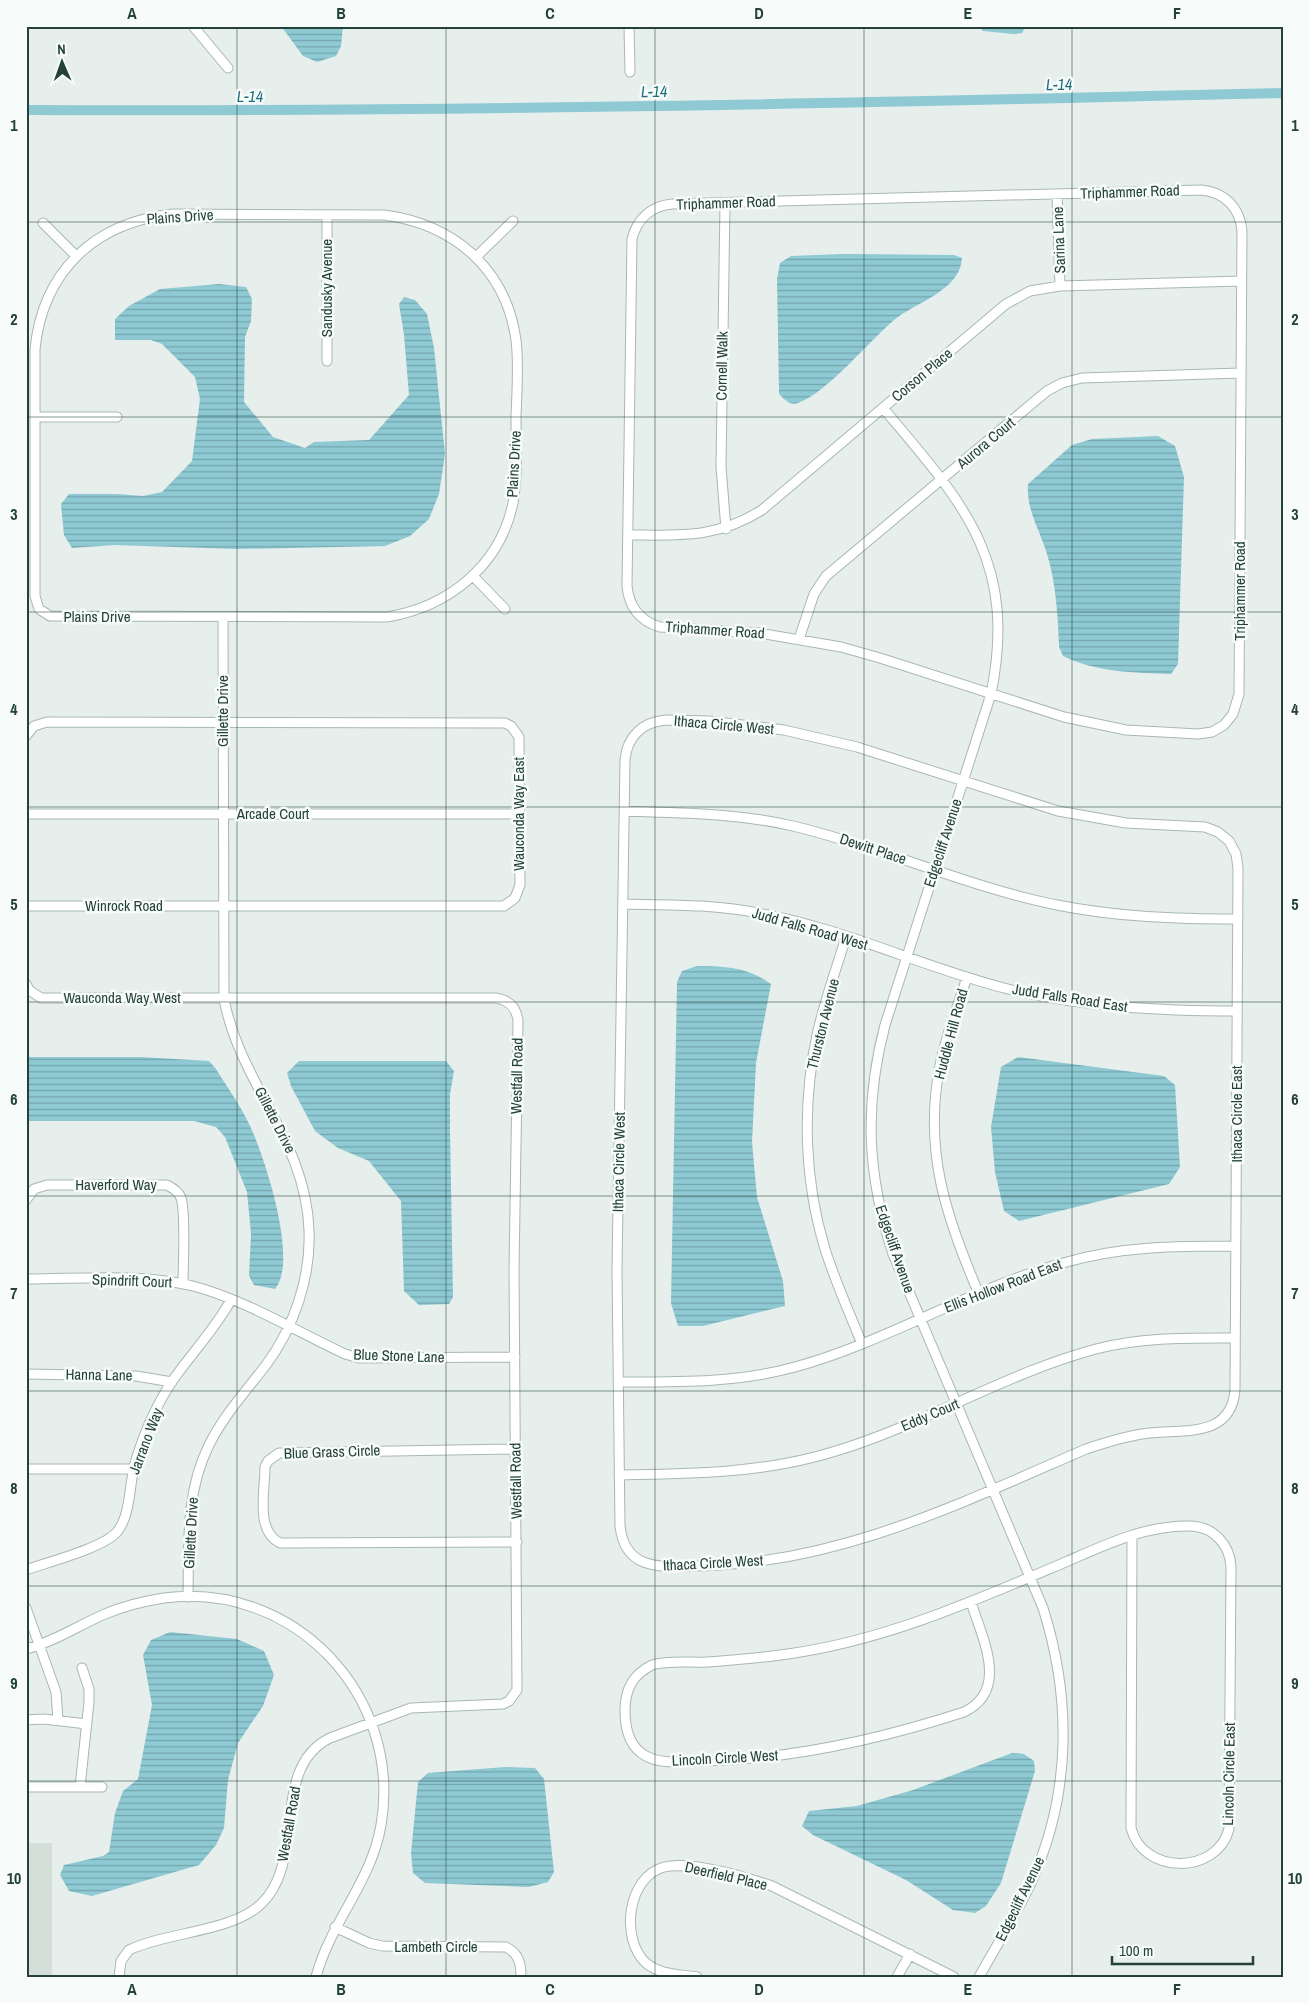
<svg xmlns="http://www.w3.org/2000/svg" width="1309" height="2003" viewBox="0 0 1309 2003" font-family="'Archivo Narrow',sans-serif">
	<style>
		.built { fill: #d4dfda }
		.water { fill: url(#water-rules) }
		.lines { fill: none; stroke-linecap: round; stroke-linejoin: round }
		.canal { stroke: #8ec9d4; stroke-width: 10 }
		.street-casing { stroke: #a8b8b2; stroke-width: 11 }
		.street { stroke: #fff; stroke-width: 9 }
		.grid { fill: none; stroke: #24423a; stroke-width: 1; stroke-opacity: 0.55 }
		.labels { text-anchor: middle; stroke-width: 5; stroke-linejoin: round; paint-order: stroke }
		.street-label { font-size: 15px; fill: #24423a; stroke: #f7fbf9 }
		.water-label { font-size: 16px; font-style: italic; fill: #1c6f80; stroke: #f7fbf9 }
		.neatline { fill: none; stroke: #24423a; stroke-width: 2 }
		.grid-label { font-size: 16px; text-anchor: middle; font-weight: bold; fill: #24423a }
	</style>
	<defs>
		<pattern id="water-rules" width="6" height="5" patternUnits="userSpaceOnUse" patternTransform="scale(1.25)"><rect width="6" height="5" fill="#8ec9d4"/><path d="M0 2.5h6" fill="none" stroke="#74a5ad"/></pattern>
	</defs>
	<rect width="100%" height="100%" fill="#e6efeb"/>
	<!-- built -->
	<path class="built" d="M26,1843H52V1977H26Z"/>
	<!-- water -->
	<path class="water" d="M281,26H343L341,46L336,56L317,62L303,56Z
		M978,26H1026L1022,33L1014,34L983,31Z
		M844,254L954,255L962,258C960,291 916,302 894,320C868,342 828,392 798,403C790,406 785,400 779,394L777,279L780,263L791,256Z
		M219,284L246,287L252,299L251,321L245,337L244,402L273,437L305,448L314,442L369,440L409,395L404,335L399,304L404,297L415,300L427,314L434,348L445,454L439,494L429,519L410,536L385,546L236,549L115,545L72,548L64,535L61,504L69,494H117L143,496L162,492L192,461L200,399L195,377L162,344L151,340H115V319L129,306L160,289Z
		M1158,436L1175,446L1184,477L1178,664L1171,674C1135,673 1095,672 1063,656L1059,647C1058,617 1056,583 1047,554C1040,530 1026,510 1028,484L1072,445L1092,439Z
		M697,966C724,966 748,967 771,984L756,1063L752,1142L757,1197L783,1281L785,1306L703,1326H678L671,1303L677,982L682,971Z
		M26,1057H141L209,1061L216,1069C229,1090 245,1112 254,1135C267,1166 298,1262 275,1289L254,1285L249,1276L251,1234L247,1192L225,1137L216,1127L194,1121H26Z
		M1018,1057L1164,1076L1175,1085L1180,1167L1169,1184L1019,1221L1004,1211L995,1172L991,1127L1001,1067Z
		M299,1061H446L454,1071L450,1094V1130L453,1297L449,1304L419,1305L404,1291L401,1201L369,1161L338,1148L315,1131L291,1086L287,1073Z
		M170,1632L237,1639L264,1651L274,1675L263,1706L238,1743L228,1780L224,1828L216,1845L199,1865L92,1896L69,1891L60,1875L64,1865L103,1856L109,1852L115,1813L123,1791L138,1779L152,1705L143,1655L151,1640Z
		M1012,1753L1024,1754L1034,1761L1035,1771L1001,1883L986,1906L975,1913L953,1910L906,1880L813,1835L802,1826L809,1811L857,1806L913,1790Z
		M505,1767L535,1768L544,1779L554,1872L548,1882L529,1887L425,1883L413,1873L411,1853L418,1782L428,1773Z"/>
	<g class="lines">
		<!-- canal -->
		<path class="canal" d="M26,110C445,112 864,103 1283,93"/>
		<!-- street casing -->
		<g class="street-casing">
			<path id="street" d="M193,26L228,68
				M629,26L630,72
				M1201,190C1225,192 1240,208 1242,231L1239,694L1233,714L1224,725L1212,732L1198,734L1126,730L1064,717L880,658L841,647L759,633L660,627C640,621 629,607 627,586L632,239C637,219 651,206 672,204Z
				M1057,194L1060,286
				M725,203L721,467L726,529
				M173,214L384,215C453,224 506,268 516,340C519,364 517,391 516,416C516,444 518,474 513,503C500,566 448,607 387,617L50,616L39,609L35,596V349C43,271 95,222 173,214Z
				M43,223L76,256
				M476,257L513,221
				M327,361V215
				M883,408C963,503 1018,560 991,694L885,1025C864,1105 867,1175 893,1254L1043,1608C1072,1700 1071,1795 1031,1883C1016,1915 996,1946 979,1977
				M35,417H117
				M628,535C679,535 716,539 762,510L1006,304L1030,291L1060,286L1241,281
				M473,576L505,609
				M799,639L814,594L826,576L1047,391L1062,383L1082,378L1241,373
				M666,720L709,721L784,730L857,747L1058,811L1126,823L1205,827L1218,832L1229,841L1236,854L1238,868L1235,1390C1231,1441 1178,1428 1142,1434C1123,1437 1104,1443 1086,1449C959,1504 837,1564 696,1566C661,1567 625,1571 620,1526L617,1270L625,760C627,737 642,722 666,720Z
				M26,736L34,726L47,722L505,723L511,726L519,737L520,885L515,898L504,906H26
				M624,811C681,813 737,813 793,826C882,847 967,887 1057,905C1117,917 1177,919 1238,919
				M26,814H520
				M623,904C668,905 713,904 758,913C844,928 924,968 1008,989C1084,1007 1160,1011 1237,1011
				M846,937C836,970 824,1002 817,1035C802,1105 804,1180 825,1249C835,1281 849,1312 862,1344
				M967,977C958,1006 946,1035 940,1065C923,1150 946,1217 979,1294
				M26,984L29,990L41,998H496C509,1000 516,1007 518,1020L514,1270L517,1690L509,1701L503,1704L411,1708L330,1738C269,1768 307,1862 261,1904C232,1932 166,1932 129,1950L121,1961L119,1977
				M26,1200L34,1189L47,1185H167C173,1188 179,1192 181,1198C186,1212 183,1266 183,1284
				M26,1279C80,1279 140,1273 193,1286C243,1299 298,1332 345,1354L359,1358L515,1357
				M26,1374L136,1376L172,1382
				M619,1382C678,1382 737,1383 795,1367C889,1341 973,1287 1067,1262C1123,1246 1179,1246 1236,1246
				M516,1449L279,1453L268,1461L265,1467C265,1490 255,1531 280,1543L517,1542
				M26,1469H133
				M619,1475C693,1474 766,1473 836,1451C925,1424 1006,1373 1096,1349C1142,1337 1189,1338 1235,1338
				M26,1570C48,1562 103,1548 117,1532C131,1515 129,1484 135,1463C144,1433 156,1405 173,1380C192,1353 215,1329 231,1300
				M188,1597C189,1545 185,1493 209,1445C224,1415 246,1391 266,1365C294,1327 311,1278 309,1230C306,1140 240,1084 224,999L223,617
				M971,1602C982,1638 1010,1690 964,1712C878,1740 790,1760 699,1761C682,1761 662,1765 646,1756C629,1747 625,1729 625,1711C625,1690 632,1675 652,1665C670,1660 690,1663 708,1662C735,1660 761,1658 788,1654C887,1640 976,1600 1068,1561C1107,1544 1146,1525 1191,1526C1214,1527 1230,1545 1231,1567L1229,1829C1217,1875 1143,1875 1131,1828L1132,1535
				M26,1608L56,1692L58,1720
				M26,1649C54,1642 79,1625 105,1614C124,1606 144,1601 164,1598C294,1581 403,1696 381,1825C372,1881 330,1923 316,1977
				M26,1720L44,1719L87,1724
				M26,1787H102
				M80,1787L89,1702V1689L82,1668
				M335,1927L369,1943L382,1946L506,1947C519,1954 521,1963 521,1977
				M697,1977C679,1974 660,1975 646,1963C620,1939 627,1877 664,1867C691,1861 745,1877 772,1886L954,1977
				M897,1977L910,1954"/>
		</g>
		<!-- street -->
		<use href="#street" class="street"/>
	</g>
	<!-- grid -->
	<path class="grid" d="M237,26V1977M446,26V1977M655,26V1977M864,26V1977M1072,26V1977M26,222H1283M26,417H1283M26,612H1283M26,807H1283M26,1002H1283M26,1196H1283M26,1391H1283M26,1586H1283M26,1781H1283"/>
	<g class="labels">
		<!-- street labels -->
		<g class="street-label">
			<text transform="translate(1130 192) rotate(-2)" y="5">Triphammer Road</text>
			<text transform="translate(726 203) rotate(-2)" y="5">Triphammer Road</text>
			<text transform="translate(180 217) rotate(-4)" y="5">Plains Drive</text>
			<text transform="translate(1059 240) rotate(-92)" y="5">Sarina Lane</text>
			<text transform="translate(327 288) rotate(-90)" y="5">Sandusky Avenue</text>
			<text transform="translate(722 366) rotate(-89)" y="5">Cornell Walk</text>
			<text transform="translate(922 375) rotate(-40)" y="5">Corson Place</text>
			<text transform="translate(986 443) rotate(-40)" y="5">Aurora Court</text>
			<text transform="translate(514 464) rotate(-87)" y="5">Plains Drive</text>
			<text transform="translate(1240 591) rotate(-90)" y="5">Triphammer Road</text>
			<text x="97" y="622">Plains Drive</text>
			<text transform="translate(715 630) rotate(4)" y="5">Triphammer Road</text>
			<text transform="translate(223 711) rotate(-90)" y="5">Gillette Drive</text>
			<text transform="translate(724 725) rotate(5)" y="5">Ithaca Circle West</text>
			<text x="273" y="819">Arcade Court</text>
			<text transform="translate(519 814) rotate(-90)" y="5">Wauconda Way East</text>
			<text transform="translate(943 843) rotate(-72)" y="5">Edgecliff Avenue</text>
			<text transform="translate(873 849) rotate(18)" y="5">Dewitt Place</text>
			<text x="124" y="911">Winrock Road</text>
			<text transform="translate(810 929) rotate(16)" y="5">Judd Falls Road West</text>
			<text x="122" y="1003">Wauconda Way West</text>
			<text transform="translate(1070 998) rotate(9)" y="5">Judd Falls Road East</text>
			<text transform="translate(823 1024) rotate(-76)" y="5">Thurston Avenue</text>
			<text transform="translate(951 1034) rotate(-75)" y="5">Huddle Hill Road</text>
			<text transform="translate(517 1076) rotate(-89)" y="5">Westfall Road</text>
			<text transform="translate(1237 1114) rotate(-90)" y="5">Ithaca Circle East</text>
			<text transform="translate(275 1120) rotate(63)" y="5">Gillette Drive</text>
			<text transform="translate(619 1162) rotate(-89)" y="5">Ithaca Circle West</text>
			<text x="116" y="1190">Haverford Way</text>
			<text transform="translate(895 1249) rotate(71)" y="5">Edgecliff Avenue</text>
			<text transform="translate(132 1281) rotate(2)" y="5">Spindrift Court</text>
			<text transform="translate(1003 1286) rotate(-21)" y="5">Ellis Hollow Road East</text>
			<text transform="translate(399 1356) rotate(2)" y="5">Blue Stone Lane</text>
			<text transform="translate(99 1375) rotate(1)" y="5">Hanna Lane</text>
			<text transform="translate(930 1415) rotate(-23)" y="5">Eddy Court</text>
			<text transform="translate(146 1441) rotate(-69)" y="5">Jarrano Way</text>
			<text transform="translate(332 1452) rotate(-2)" y="5">Blue Grass Circle</text>
			<text transform="translate(516 1481) rotate(-91)" y="5">Westfall Road</text>
			<text transform="translate(191 1533) rotate(-87)" y="5">Gillette Drive</text>
			<text transform="translate(713 1563) rotate(-3)" y="5">Ithaca Circle West</text>
			<text transform="translate(725 1758) rotate(-3)" y="5">Lincoln Circle West</text>
			<text transform="translate(1229 1774) rotate(-89)" y="5">Lincoln Circle East</text>
			<text transform="translate(289 1824) rotate(-80)" y="5">Westfall Road</text>
			<text transform="translate(726 1876) rotate(13)" y="5">Deerfield Place</text>
			<text transform="translate(1020 1899) rotate(-64)" y="5">Edgecliff Avenue</text>
			<text x="436" y="1952">Lambeth Circle</text>
		</g>
		<!-- water labels -->
		<g class="water-label">
			<text transform="translate(1059 84) rotate(-1)" y="6">L-14</text>
			<text transform="translate(654 91) rotate(-1)" y="6">L-14</text>
			<text x="250" y="102">L-14</text>
		</g>
	</g>
	<!-- border -->
	<rect width="1309" height="2003" fill="none" stroke="#f7fbf9" stroke-width="55"/>
	<!-- north arrow -->
	<g transform="translate(62 62) rotate(358)" stroke="#f7fbf9" stroke-width="4" paint-order="stroke">
	<path d="M0-4L9 19L0 12L-9 19Z" fill="#24423a"/>
	<text y="-8" font-size="14" font-weight="bold" text-anchor="middle" fill="#24423a">N</text>
	</g>
	<!-- scale -->
	<path d="M1112 1956v8h141v-8" fill="none" stroke="#24423a" stroke-width="2.5"/>
	<text x="1119" y="1956" font-size="15" fill="#24423a" stroke="#f7fbf9" stroke-width="4" paint-order="stroke">100 m</text>
	<rect x="28" y="28" width="1254" height="1948" class="neatline"/>
	<g class="grid-label">
		<text x="132" y="19">A</text>
		<text x="341" y="19">B</text>
		<text x="550" y="19">C</text>
		<text x="759" y="19">D</text>
		<text x="968" y="19">E</text>
		<text x="1177" y="19">F</text>
		<text x="14" y="131">1</text>
		<text x="1295" y="131">1</text>
		<text x="14" y="325">2</text>
		<text x="1295" y="325">2</text>
		<text x="14" y="520">3</text>
		<text x="1295" y="520">3</text>
		<text x="14" y="715">4</text>
		<text x="1295" y="715">4</text>
		<text x="14" y="910">5</text>
		<text x="1295" y="910">5</text>
		<text x="14" y="1105">6</text>
		<text x="1295" y="1105">6</text>
		<text x="14" y="1299">7</text>
		<text x="1295" y="1299">7</text>
		<text x="14" y="1494">8</text>
		<text x="1295" y="1494">8</text>
		<text x="14" y="1689">9</text>
		<text x="1295" y="1689">9</text>
		<text x="14" y="1884">10</text>
		<text x="1295" y="1884">10</text>
		<text x="132" y="1995">A</text>
		<text x="341" y="1995">B</text>
		<text x="550" y="1995">C</text>
		<text x="759" y="1995">D</text>
		<text x="968" y="1995">E</text>
		<text x="1177" y="1995">F</text>
	</g>
</svg>
